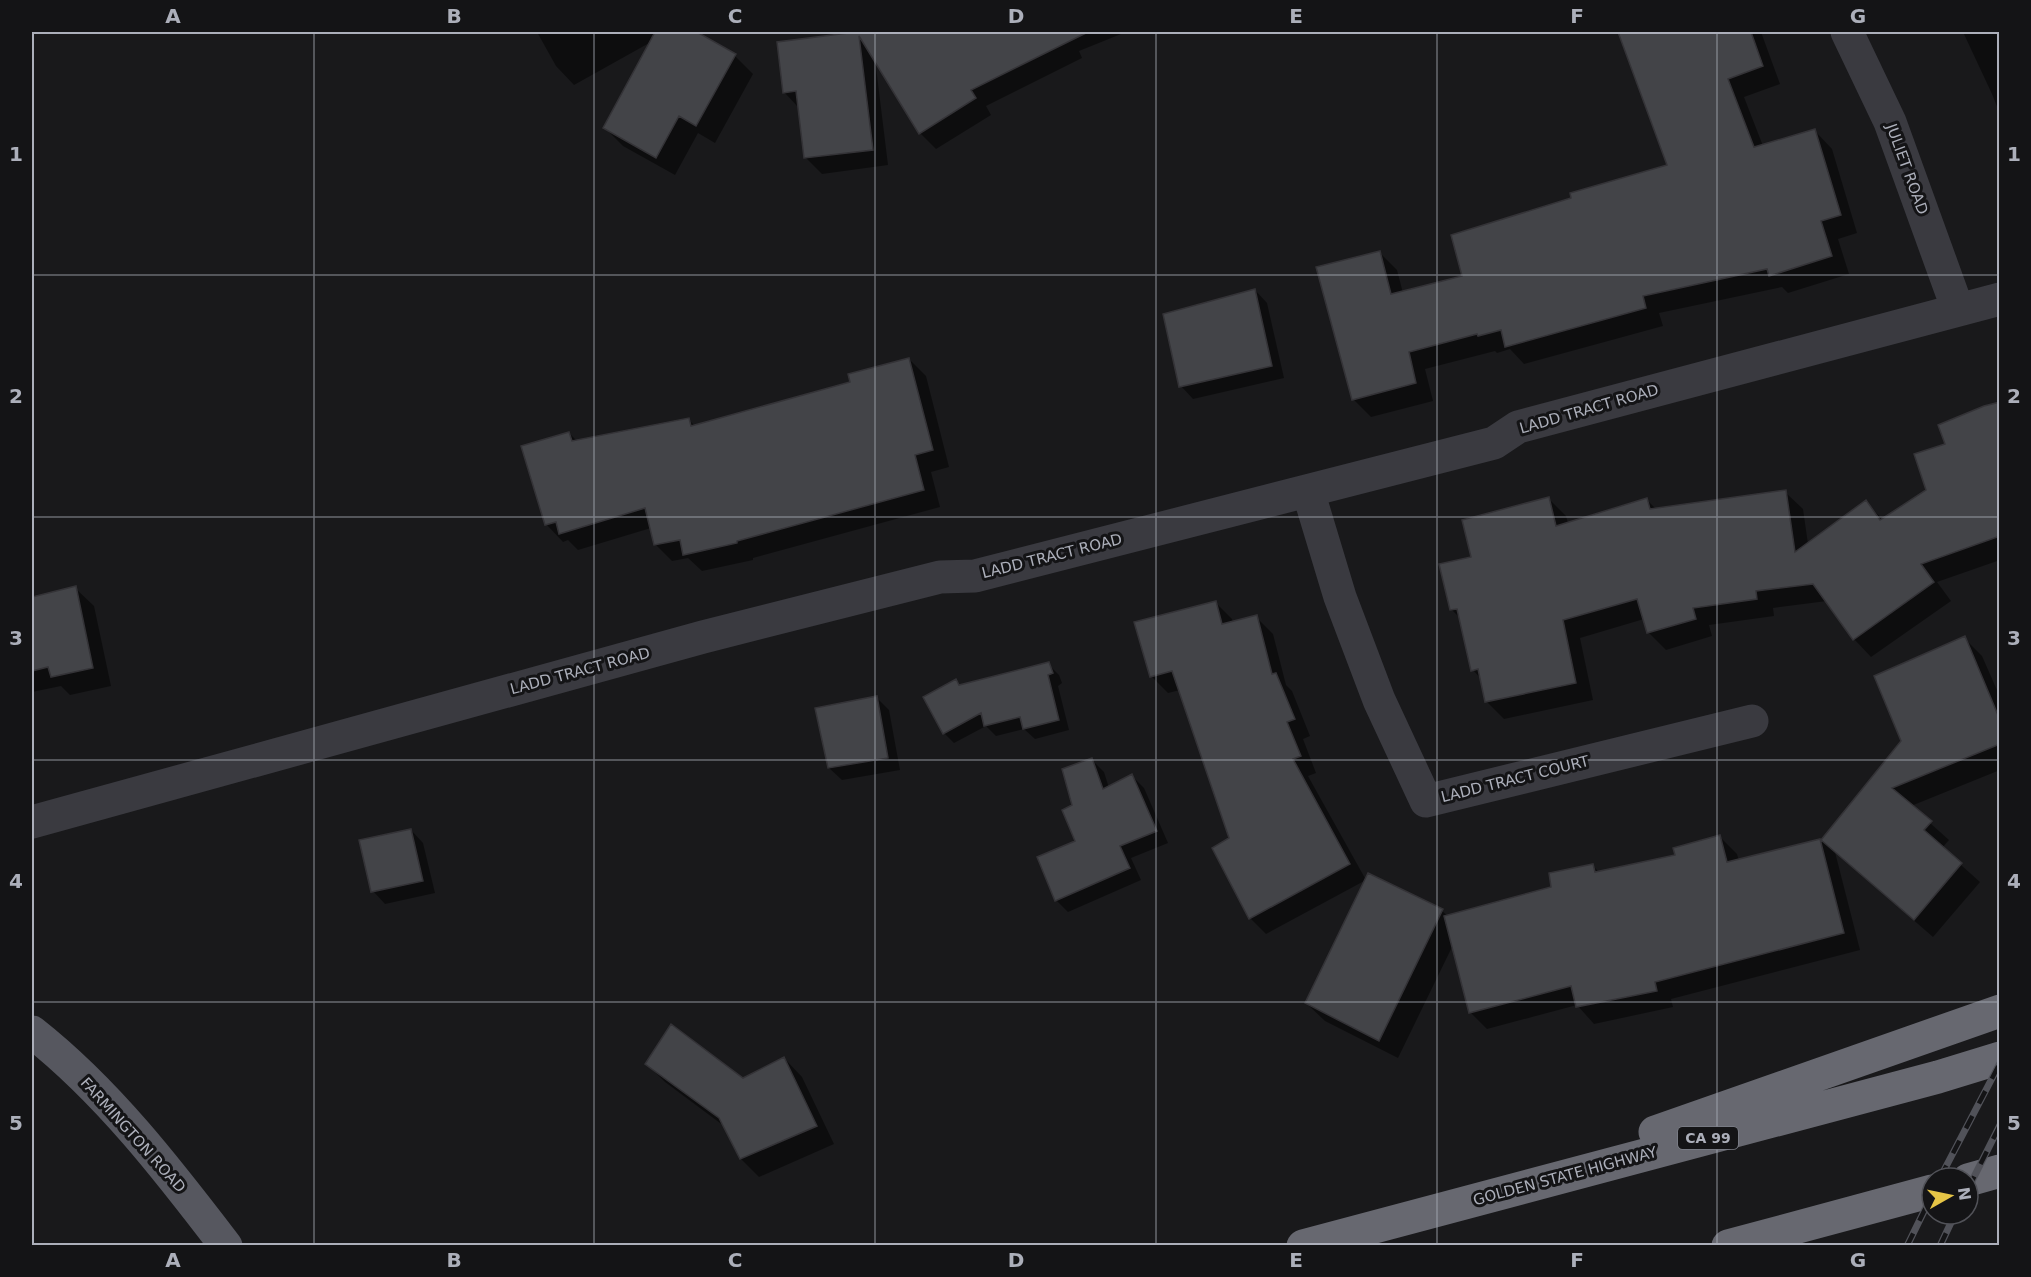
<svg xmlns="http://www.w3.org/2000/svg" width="2031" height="1277" viewBox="0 0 2031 1277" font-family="'DejaVu Sans',sans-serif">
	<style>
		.shadow { fill: #0007 }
		.building { fill: #434448; stroke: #343337; stroke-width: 1.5 }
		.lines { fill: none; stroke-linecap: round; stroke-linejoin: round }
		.minor { stroke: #3a3a40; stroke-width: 33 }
		.major { stroke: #56575f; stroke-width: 33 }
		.highway { stroke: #676870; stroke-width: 33 }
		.rail-casing { stroke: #515259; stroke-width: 7 }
		.rail { stroke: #141416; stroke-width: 4.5; stroke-dasharray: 14; stroke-linecap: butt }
		.grid { fill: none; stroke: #acafba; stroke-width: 1.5; stroke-opacity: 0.55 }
		.labels { text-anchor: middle; stroke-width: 6; stroke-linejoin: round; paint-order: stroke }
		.shield { fill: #141416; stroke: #7e8089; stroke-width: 1.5 }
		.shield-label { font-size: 14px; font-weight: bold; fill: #acafba }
		.street-label { font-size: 15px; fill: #acafba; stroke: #141416 }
		.neatline { fill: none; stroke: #acafba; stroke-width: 2 }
		.grid-label { font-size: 20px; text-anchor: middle; font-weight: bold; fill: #acafba }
	</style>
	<rect width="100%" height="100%" fill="#19191b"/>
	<!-- shadow -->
	<path class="shadow" d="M537,32H694L735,56L753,74L715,143L698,133L675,175L623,146L604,127L651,42L574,85L556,66Z
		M870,32H1126L1079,51L1082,58L986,106L991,115L936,149L920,133L875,59L888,165L822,174L806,158L799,108L784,92L778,43Z
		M1620,32H1761L1780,84L1744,97L1763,146L1815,131L1832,149L1857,233L1838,239L1849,274L1788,293L1782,287L1659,313L1663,326L1524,364L1510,349L1497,353L1495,351L1425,369L1433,401L1371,417L1353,399L1379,252L1397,270L1403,293L1464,277L1573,199L1669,166Z
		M1963,32H2000V114L1992,94Z
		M1255,290L1267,303L1284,378L1193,399L1181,386Z
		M909,359L926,376L949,467L931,472L940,507L753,558V560L702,571L688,558L672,561L655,544L651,528L578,550L568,540L563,542L546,524L569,433L578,442L688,419L696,427L852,383Z
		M2000,403V560L1937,582L1951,601L1871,657L1854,639L1827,601L1773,608L1774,616L1709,625L1712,636L1666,650L1648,632L1644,619L1580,638L1593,700L1504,719L1487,702L1482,680L1473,670L1461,619L1452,610L1473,558L1549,499L1566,516L1568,523L1647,500L1656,509L1785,492L1803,509L1808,544L1866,502L1883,520L1928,491L1947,444Z
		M75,588L94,606L111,686L70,695L61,686L32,692V598Z
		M1216,603L1232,619L1233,623L1256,617L1273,634L1286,685L1292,691L1310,736L1303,739L1316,773L1308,776L1366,880L1266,934L1250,918L1231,839L1180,690L1168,693L1151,676Z
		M1964,638L1982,656L2000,697V770L1911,806L1949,840L1942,848L1980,882L1933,937L1835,852L1860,950L1671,999L1673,1007L1594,1024L1577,1005L1487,1029L1470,1012L1453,945L1398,1058L1325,1021L1306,1003L1369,875L1442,911L1448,916L1553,889L1593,866L1600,873L1677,856L1720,837L1737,854L1739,861L1820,841L1821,843L1903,742Z
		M1048,664L1059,675L1062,683L1058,686L1069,730L1035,739L1024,729L996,736L986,726L954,743L944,733L956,680L961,686Z
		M877,698L889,710L900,770L842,780L829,768Z
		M1092,760L1104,772L1109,788L1132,776L1144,788L1168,843L1131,858L1141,880L1068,912L1056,900L1077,842L1074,806Z
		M411,830L423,843L435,893L385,904L373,891Z
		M784,1058L802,1077L834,1144L759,1177L741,1159L724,1126L665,1082L647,1064L743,1079Z"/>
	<!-- building -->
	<path class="building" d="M655,32H697L736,54L696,126L679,116L656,158L603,128Z
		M856,32H1088L971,90L976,98L919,134L859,36L873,150L804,158L796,91L783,93L777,42Z
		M1618,32H1751L1763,66L1728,79L1754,147L1815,129L1841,215L1821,221L1832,256L1769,276L1767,269L1643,296L1646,308L1505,347L1501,330L1478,336L1477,334L1409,352L1416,383L1352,400L1316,267L1380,251L1391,294L1462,276L1451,235L1571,198L1570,193L1667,165Z
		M1255,289L1272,366L1179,387L1163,314Z
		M909,358L933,450L915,455L924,490L737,541V543L683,555L680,540L654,545L645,508L559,534L556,522L545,525L521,446L569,432L572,441L689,418L691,426L850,382L848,374Z
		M2000,402V536L1921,564L1934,582L1853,640L1813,584L1756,591L1757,599L1693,608L1696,619L1647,633L1637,599L1563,620L1576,683L1485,702L1478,669L1471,671L1457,609L1450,610L1439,564L1471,557L1462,520L1549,497L1556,526L1647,498L1650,509L1786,490L1795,552L1866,500L1880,520L1926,490L1914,454L1945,444L1938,425L1984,406Z
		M76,586L93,668L51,677L48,667L32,671V597Z
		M1216,601L1222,624L1257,615L1272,674L1276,673L1295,719L1287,722L1301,756L1293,759L1350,864L1249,919L1212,848L1229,838L1172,671L1150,677L1134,622Z
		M1965,636L2000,720V744L1892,788L1932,821L1924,830L1962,863L1914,920L1821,840L1901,741L1874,676Z
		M1049,662L1053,673L1048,675L1059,720L1023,729L1020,717L984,726L981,713L943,734L923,697L956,679L959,685Z
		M877,696L888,758L828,768L815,708Z
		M1092,758L1103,789L1132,774L1157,831L1120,846L1130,868L1055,901L1037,857L1075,841L1062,810L1072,805L1062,769Z
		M411,829L423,881L371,892L359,840Z
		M1720,835L1727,862L1820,839L1844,933L1655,982L1657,991L1576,1007L1571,986L1469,1013L1444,916L1551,887L1549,873L1593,864L1595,872L1675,855L1673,848Z
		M1368,873L1443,909L1379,1041L1305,1003Z
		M671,1024L743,1078L784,1057L817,1126L740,1159L719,1118L645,1064Z"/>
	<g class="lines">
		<!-- minor -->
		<path class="minor" d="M1847,32L1890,122L1958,310
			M1308,491L1340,597L1379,700L1426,801L1752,721
			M32,822L703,637L940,577L975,576L1494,443L1518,427L2000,299"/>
		<!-- major -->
		<path class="major" d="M32,1032C107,1091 168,1170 226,1246"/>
		<!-- highway -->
		<path class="highway" d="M1655,1132L2000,1011
			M1968,1180L2000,1171
			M1303,1246L1938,1077L2000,1058
			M1728,1246L1932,1191"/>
		<!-- rail casing -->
		<g class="rail-casing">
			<path id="rail" d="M1940,1178L2000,1063
				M1968,1189L2000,1125
				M1907,1246L1932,1195
				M1940,1246L1955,1214"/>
		</g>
		<!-- rail -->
		<use href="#rail" class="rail"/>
	</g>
	<!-- grid -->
	<path class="grid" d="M314,32V1246M594,32V1246M875,32V1246M1156,32V1246M1437,32V1246M1717,32V1246M32,275H2000M32,517H2000M32,760H2000M32,1002H2000"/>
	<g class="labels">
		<!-- shield labels -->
		<rect class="shield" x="1678" y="1127" width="60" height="22" rx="4.5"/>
		<g class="shield-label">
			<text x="1708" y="1143">CA 99</text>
		</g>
		<!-- street labels -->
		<g class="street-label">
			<text transform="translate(1907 169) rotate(70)" y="5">JULIET ROAD</text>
			<text transform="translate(1589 409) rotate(-16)" y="5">LADD TRACT ROAD</text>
			<text transform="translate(1052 556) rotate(-14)" y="5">LADD TRACT ROAD</text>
			<text transform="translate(580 671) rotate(-15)" y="5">LADD TRACT ROAD</text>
			<text transform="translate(1515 779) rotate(-14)" y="5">LADD TRACT COURT</text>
			<text transform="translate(133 1135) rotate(48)" y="5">FARMINGTON ROAD</text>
			<text transform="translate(1565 1176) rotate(-15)" y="5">GOLDEN STATE HIGHWAY</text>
		</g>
	</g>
	<!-- border -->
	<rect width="2031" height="1277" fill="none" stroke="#141416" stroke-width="66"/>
	<!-- north arrow -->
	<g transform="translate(1950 1196) rotate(81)"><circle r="28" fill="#141416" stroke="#515258" stroke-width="1.5"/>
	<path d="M0-4.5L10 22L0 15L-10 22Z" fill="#e6c546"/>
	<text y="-9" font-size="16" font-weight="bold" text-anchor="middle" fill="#acafba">N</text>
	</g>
	<rect x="33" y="33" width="1965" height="1211" class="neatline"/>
	<g class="grid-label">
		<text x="173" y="23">A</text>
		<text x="454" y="23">B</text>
		<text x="735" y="23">C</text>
		<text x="1016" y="23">D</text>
		<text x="1296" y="23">E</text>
		<text x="1577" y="23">F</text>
		<text x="1858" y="23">G</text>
		<text x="16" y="161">1</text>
		<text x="2014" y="161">1</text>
		<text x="16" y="403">2</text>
		<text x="2014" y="403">2</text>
		<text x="16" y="645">3</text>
		<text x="2014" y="645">3</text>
		<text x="16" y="888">4</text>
		<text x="2014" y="888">4</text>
		<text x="16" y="1130">5</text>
		<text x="2014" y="1130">5</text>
		<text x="173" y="1267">A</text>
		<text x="454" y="1267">B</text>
		<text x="735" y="1267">C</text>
		<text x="1016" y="1267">D</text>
		<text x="1296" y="1267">E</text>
		<text x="1577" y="1267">F</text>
		<text x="1858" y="1267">G</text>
	</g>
</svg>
